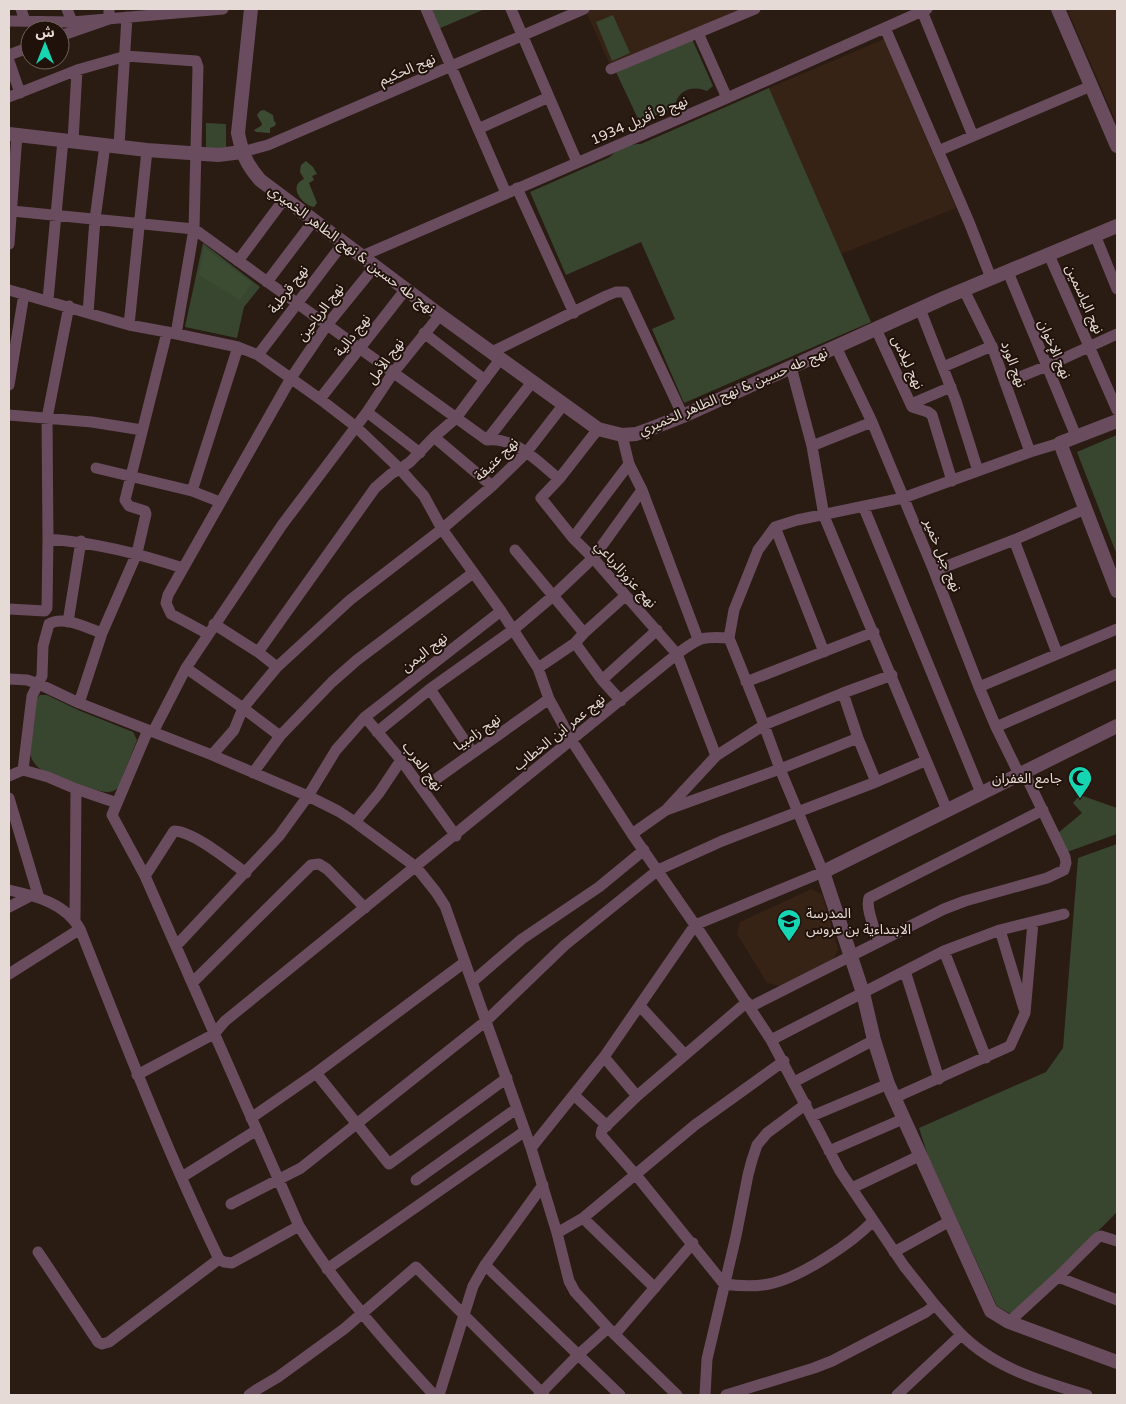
<svg xmlns="http://www.w3.org/2000/svg" width="1126" height="1404" viewBox="0 0 1126 1404" font-family="'Varela Round','Noto Sans Arabic',sans-serif">
	<style>
		.built { fill: #372216 }
		.green { fill: #384630 }
		.forest { fill: #3c4c33 }
		.lines { fill: none; stroke-linecap: round; stroke-linejoin: round }
		.minor { stroke: #694c5d; stroke-width: 11 }
		.tertiary { stroke: #694c5d; stroke-width: 14 }
		.labels { text-anchor: middle; stroke-width: 4; stroke-linejoin: round; paint-order: stroke }
		.street-label { font-size: 14px; fill: #e5dad5; stroke: #20120a }
		.poi-label { font-size: 14px; fill: #e5dad5; stroke: #20120a; text-anchor: end }
	</style>
	<rect width="100%" height="100%" fill="#2a1b13"/>
	<!-- built -->
	<path class="built" d="M585,9H763L613,72Z
		M1067,9H1117V124Z
		M884,39L956,208L841,254L769,88Z
		M811,889L822,894L838,949L833,961L780,986L767,983L737,934L740,922Z"/>
	<!-- green -->
	<path class="green" d="M430,9H485L438,29Z
		M613,15L630,53L612,61L596,22Z
		M692,39L713,86L707,91C692,85 678,90 675,106L640,123L616,72Z
		M769,88L871,322L684,403L652,329L675,319L641,242L566,275L530,192L610,157C615,150 632,143 641,144Z
		M206,123L226,124V147L206,150Z
		M203,243L260,287L244,307L237,338L185,327Z
		M1117,435V555L1077,452Z
		M40,695H47L78,710L133,732L137,740L118,788C114,791 111,792 107,792C93,791 49,776 39,768C34,764 32,760 30,754L37,698Z
		M1080,795L1117,808V834L1067,852L1058,833L1082,813L1073,803Z
		M1117,844V1212L1014,1316L997,1306L928,1156L919,1128L1046,1072L1063,1048L1078,858Z"/>
	<!-- forest -->
	<path class="forest" d="M264,110L273,115L274,121L276,123L275,126L270,128V133L256,132L254,130L261,126L262,124L257,115L260,111Z
		M306,161L313,167L317,174L312,176L314,180L309,183L317,203L314,207C305,207 286,187 304,179L300,172L301,165Z
		M204,247L252,283L240,300L199,275Z"/>
	<g class="lines">
		<!-- minor -->
		<path class="minor" d="M21,9L25,21
			M67,9L72,22
			M426,9L506,193
			M511,9L577,162
			M922,11L973,136
			M9,21L72,22L223,9
			M885,28L969,222L991,278
			M698,33L727,98
			M60,36L109,19V9
			M9,55L30,47
			M9,61L20,93
			M611,69L755,9
			M9,97L77,70L126,56L196,61L198,67L194,229L176,334
			M478,129L549,97
			M73,141L77,70
			M119,146L127,17
			M938,151L1091,86
			M242,152L268,145L584,9
			M517,188L574,313
			M12,211L194,229L487,440C516,437 538,462 559,479
			M1095,235L1117,289
			M9,244L17,135
			M1049,255L1117,410
			M362,256L727,98L927,9
			M238,261L285,198
			M1008,272L1076,436
			M267,282L314,220
			M9,290L129,325L167,332L238,347L258,355L320,399L355,426L400,469L424,496L442,529L501,611L538,668L549,699L572,741L632,834L702,935L771,1040L840,1171L904,1266L935,1305L926,1312L832,1361L814,1368L726,1395
			M964,290L993,349L1030,452
			M48,300L63,140
			M920,309L956,401L978,471
			M88,313L95,219L105,145
			M129,325L147,150
			M876,329L912,407L928,412L932,415L952,481
			M424,333L485,380
			M836,347L872,422L934,571L979,687L996,727L1019,774
			M492,352L606,296L616,292H625L683,416
			M258,355L344,242
			M791,367L812,446L824,516L947,810
			M943,367L992,346
			M1005,383L1047,366L1117,334
			M9,385L24,294
			M320,399L406,289
			M911,404L951,387
			M367,412L420,453
			M9,415L92,422L142,430
			M598,429L559,479L541,498L573,538L593,558L677,654L716,756
			M622,435L629,464L642,490L698,639
			M434,437L492,486
			M487,440L533,381
			M812,446L872,422
			M96,468L192,491L220,502
			M192,491L238,347
			M864,508L981,793
			M775,527L824,652
			M573,538L629,464
			M48,539C97,543 136,553 183,568
			M1014,540L1057,653
			M515,550L584,633
			M934,571L1014,540L1085,509
			M9,609L45,611L47,608L48,539L47,418L69,306
			M68,622L81,541
			M214,624L258,652L277,667
			M208,634L171,614L166,603L168,595L291,378L327,325L375,266
			M575,643L602,680L621,701
			M258,652L375,488L391,474L400,469L410,462L434,437L456,418L501,358
			M186,668L243,708L280,736
			M538,668L575,643L584,633L625,596
			M9,679L27,680L39,684L79,703L212,755L308,796L338,811L355,822L416,867L436,892L445,906L531,1148L557,1233L569,1281L575,1292L608,1328L677,1395
			M602,680L657,630
			M746,682L874,632
			M979,687L1117,629
			M430,689L473,753
			M843,693L858,738L876,782
			M79,703L102,633L137,553L146,514L145,511L129,506L125,500L167,332
			M365,717L401,760L456,836
			M996,727L1117,674
			M148,730L112,815L145,876L299,1226C336,1286 386,1343 434,1395
			M153,732L186,668L282,525L367,412L393,373L440,315
			M377,732L430,689L513,630L553,596L593,558L642,490
			M212,755L234,730L243,708L277,667L350,600L442,529L492,486L526,453L564,404
			M23,770L48,777L76,789L117,803
			M253,773L280,736L332,682L357,660L473,573
			M9,776L23,770L32,696L42,676L43,646L49,624C63,615 87,628 102,633
			M422,789L549,699
			M9,798L39,898
			M666,810L716,756L764,725L843,693L892,675
			M355,822L379,793L401,760
			M632,834L666,810L780,769L858,738
			M145,876L174,831C193,831 229,861 246,873
			M9,890C36,896 65,903 80,929C124,1040 167,1152 219,1259L224,1262L232,1263L299,1226
			M9,907L32,895
			M75,919L76,789
			M1000,930L1024,1009
			M879,942C876,931 865,909 869,898L1043,810
			M176,946L279,836L308,796L336,750L365,717L501,611
			M944,951L986,1058
			M905,971L939,1079
			M9,974L80,929
			M472,982L522,939L599,887L644,850
			M192,983L311,865L319,864L327,869L365,908
			M747,1002L637,1096L602,1130L601,1135L636,1175L724,1284C739,1286 754,1287 769,1284C800,1278 852,1243 873,1221
			M640,1006L685,1055
			M750,1007L944,909L965,901L1047,878L1064,870L1066,863L1065,857L1024,772
			M771,1040L944,951L1000,930L1064,914
			M604,1057L637,1096
			M316,1073L389,1164L507,1078
			M137,1075L214,1034L225,1021L677,654C699,638 701,636 729,638
			M794,1082L874,1040
			M574,1095L607,1126
			M894,1098L1010,1046L1025,1013L1033,922
			M812,1116L888,1084
			M251,1118L316,1073L465,962
			M531,1148L604,1057L695,925L823,872L780,769L764,725L729,638L734,610L758,550L775,527L797,520L903,498L1030,452L1060,443
			M829,1151L903,1119
			M182,1177L257,1130
			M416,1180L516,1109
			M852,1188L921,1155
			M231,1204L301,1168L486,1021L565,945L658,870L722,841L876,782L925,761
			M583,1218L655,1288
			M557,1233L583,1218L695,1125L784,1061
			M38,1252L98,1342L102,1344L109,1342L219,1259
			M894,1252L950,1221
			M485,1265L620,1395
			M327,1269L525,1131
			M1058,1277L1117,1300
			M935,1305C944,1315 952,1325 961,1334C994,1368 1043,1382 1087,1395
			M1009,1322L1058,1277L1097,1238L1101,1236L1117,1241
			M615,1334L693,1243
			M249,1395L256,1390L278,1377L344,1329L416,1267L544,1395
			M439,1395L473,1286L485,1265L543,1185
			M539,1395L578,1355L608,1328
			M705,1395L707,1359L736,1236L748,1175L752,1160L757,1145L767,1133L806,1104
			M897,1395L961,1335"/>
		<!-- tertiary -->
		<path class="tertiary" d="M251,9L238,133C242,153 246,164 260,180L440,315L598,429L622,435L636,434L650,429L683,416L944,298L1117,226
			M1058,9L1117,146
			M9,134L147,150L218,155L242,152
			M1117,421L1060,443L1117,591
			M1117,726L823,872L863,993L874,1040L888,1084L991,1311L1009,1322L1117,1362"/>
	</g>
	<!-- icons -->
	<defs>
		<g id="mosque-pin" transform="scale(1.25)"><path d="M0 17L-7.5 6A9.5 9.5 0 1 1 7.5 6Z" fill="#15d5b3" stroke="#20120a"/><path d="M3.5-4.9A6 6 0 1 0 3.5 4.9A5 5 0 1 1 3.5-4.9Z" fill="#111"/></g>
		<g id="school-pin" transform="scale(1.25)"><path d="M0 17L-7.5 6A9.5 9.5 0 1 1 7.5 6Z" fill="#15d5b3" stroke="#20120a"/><path d="M0-5L7-2L0 1L-7-2ZM-4 1L0 2.5L4 1V4Q0 6-4 4Z" fill="#111"/></g>
	</defs>
	<g fill-rule="evenodd">
		<use href="#mosque-pin" x="1080" y="778"/>
		<use href="#school-pin" x="789" y="921"/>
	</g>
	<g class="labels">
		<!-- street labels -->
		<g class="street-label">
			<text transform="translate(407 69) rotate(-23)" y="5">نهج الحكيم</text>
			<text transform="translate(639 120) rotate(-23)" y="5">نهج 9 أفريل 1934</text>
			<text transform="translate(352 249) rotate(37)" y="5">نهج طه حسين &amp; نهج الطاهر الخميري</text>
			<text transform="translate(288 289) rotate(-53)" y="5">نهج قرطبة</text>
			<text transform="translate(1085 299) rotate(66)" y="5">نهج الياسمين</text>
			<text transform="translate(320 312) rotate(-53)" y="5">نهج الرياحين</text>
			<text transform="translate(352 335) rotate(-52)" y="5">نهج دالية</text>
			<text transform="translate(1055 349) rotate(67)" y="5">نهج الإخوان</text>
			<text transform="translate(385 361) rotate(-54)" y="5">نهج الأمل</text>
			<text transform="translate(908 362) rotate(65)" y="5">نهج ليلاس</text>
			<text transform="translate(1014 364) rotate(70)" y="5">نهج الورد</text>
			<text transform="translate(733 391) rotate(-23)" y="5">نهج طه حسين &amp; نهج الطاهر الخميري</text>
			<text transform="translate(496 459) rotate(-44)" y="5">نهج عتيقة</text>
			<text transform="translate(943 555) rotate(68)" y="5">نهج جبل خمير</text>
			<text transform="translate(626 574) rotate(48)" y="5">نهج عزوزالرباعي</text>
			<text transform="translate(424 652) rotate(-38)" y="5">نهج اليمن</text>
			<text transform="translate(477 732) rotate(-35)" y="5">نهج زامبيا</text>
			<text transform="translate(559 732) rotate(-39)" y="5">نهج عمر ابن الخطاب</text>
			<text transform="translate(423 766) rotate(53)" y="5">نهج العرب</text>
		</g>
		<!-- poi labels -->
		<g class="poi-label">
			<text x="1062" y="783">جامع الغفران</text>
			<text x="806" y="918" text-anchor="start">المدرسة<tspan x="806" dy="16">الابتداءية بن عروس</tspan></text>
		</g>
	</g>
	<!-- border -->
	<rect width="1126" height="1404" fill="none" stroke="#e5dad5" stroke-width="20"/>
	<!-- north arrow -->
	<g transform="translate(45 45)"><circle r="24" fill="#20120a" stroke="#6f625b"/>
	<path d="M0-4L9 19L0 12L-9 19Z" fill="#15d5b3"/>
	<text y="-8" font-size="14" font-weight="bold" text-anchor="middle" fill="#e5dad5">ش</text>
	</g>
</svg>
